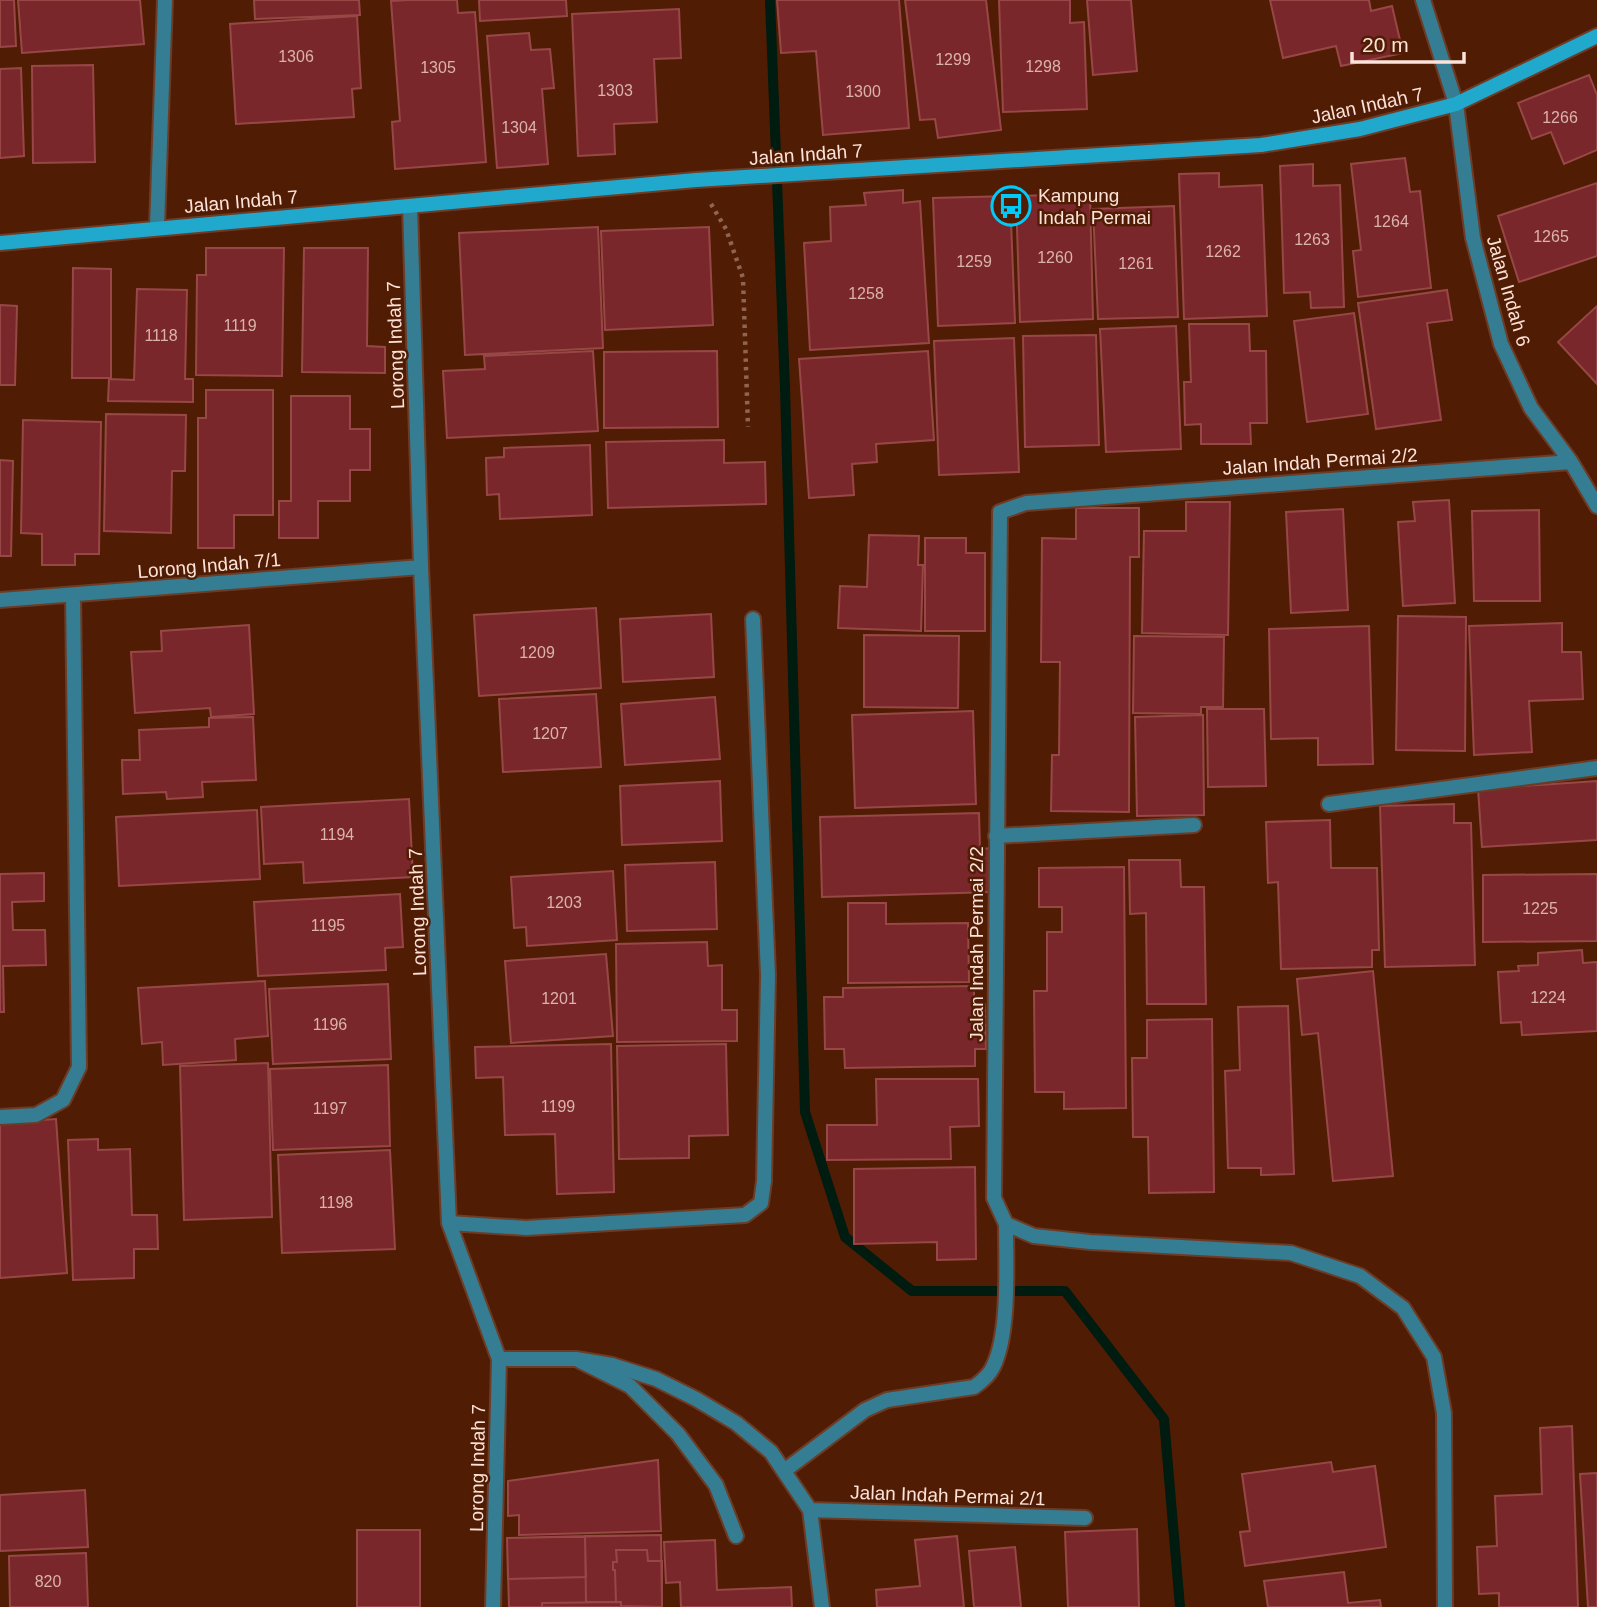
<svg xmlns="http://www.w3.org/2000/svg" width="1597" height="1607" viewBox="0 0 1597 1607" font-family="Helvetica,sans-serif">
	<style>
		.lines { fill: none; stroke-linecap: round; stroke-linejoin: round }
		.stream { stroke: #001b0f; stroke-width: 10 }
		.building { fill: #79272a; stroke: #984747; stroke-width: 2 }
		.lane-casing { stroke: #6c3c26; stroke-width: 18 }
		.street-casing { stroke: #6c3c26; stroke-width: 18 }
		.secondary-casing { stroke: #6c3c26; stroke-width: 18 }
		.path { stroke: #8f6451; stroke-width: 4.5; stroke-dasharray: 3.5 5; stroke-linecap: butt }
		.lane { stroke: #357d93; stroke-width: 14 }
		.street { stroke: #357d93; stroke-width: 14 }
		.secondary { stroke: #21a8cd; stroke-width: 14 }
		.labels { text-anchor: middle; stroke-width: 5; stroke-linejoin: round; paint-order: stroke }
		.number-label { font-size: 16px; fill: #dbb3ac }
		.street-label { font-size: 19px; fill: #fce2d8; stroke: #511c04 }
		.poi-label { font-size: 19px; fill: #fce2d8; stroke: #511c04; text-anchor: start }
	</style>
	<rect width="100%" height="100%" fill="#511c04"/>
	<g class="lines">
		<!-- stream -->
		<path class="stream" d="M770,0L785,388L805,1112L845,1237L912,1291H1065L1164,1419L1180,1607"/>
	</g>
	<!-- building -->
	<path class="building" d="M0,0H14L16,46L0,47Z
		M18,0H140L144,44L22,53Z
		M254,0H359L360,15L255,19Z
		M409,0H457L458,13L475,12L486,162L395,169L392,122L400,121L391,1Z
		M479,0H566L567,16L480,21Z
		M777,0H899L909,128L823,135L816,51L781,53Z
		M905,0H986L1001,130L938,138L935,119L920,120Z
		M999,0H1070V23L1084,22L1087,109L1003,112Z
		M1087,0H1131L1137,71L1093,75Z
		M1270,0H1369L1371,11L1392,6L1403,53L1341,66L1336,46L1283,58Z
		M679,9L681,58L654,59L657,122L614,124L615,154L578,156L572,14Z
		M357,16L361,88L352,89L354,117L236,124L230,24Z
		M529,33L531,50L550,49L554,88L542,89L548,164L497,168L487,36Z
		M93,65L95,162L33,163L32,66Z
		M21,68L24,156L0,158V69Z
		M1589,75L1597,95V150L1564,164L1551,132L1532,139L1518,103Z
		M1405,158L1410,192L1420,191L1431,288L1358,297L1353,251L1361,250L1351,164Z
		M1313,164V186L1340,185L1344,307L1311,308L1310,292L1284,293L1280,166Z
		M1219,173V187L1262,185L1267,316L1184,319L1179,174Z
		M1597,183V256L1519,282L1498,216Z
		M903,190V203L920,201L929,343L810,350L804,243L831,241L830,207L866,205L864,193Z
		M1090,194L1093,319L1020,322L1016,196Z
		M1010,196L1015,323L938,326L933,198Z
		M1174,206L1178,317L1098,319L1093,209Z
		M598,227L603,348L465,355L459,233Z
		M709,227L713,325L605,330L601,231Z
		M206,248H284L282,376L196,375L197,275H206Z
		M304,248H368L367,346L385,347V373L302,372Z
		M73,268L111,269V378H72Z
		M137,289L187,290L185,379H193V402L108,401L109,379L134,380Z
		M1447,290L1452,320L1427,323L1441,420L1376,429L1358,303Z
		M0,305L17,306L15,385H0Z
		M1597,306V384L1558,342Z
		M1354,313L1368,414L1307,422L1294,321Z
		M1189,324H1249L1250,351H1266L1267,423H1250L1251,444H1201V424L1185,425L1184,382H1191Z
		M1176,326L1181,449L1106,452L1100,329Z
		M1096,335L1099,445L1025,447L1023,336Z
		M1014,338L1019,472L939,475L934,341Z
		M593,351L598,431L447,438L443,371L485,369L484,356Z
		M717,351L718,427L604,428V352Z
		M928,351L934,440L876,444L877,462L852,464L854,495L809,498L799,359Z
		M206,390H273V515H234V548H198V418H206Z
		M291,396H350V429H370V470H350V501H318V538H279V501H291Z
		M106,414L186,415L185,471H172L171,533L104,531Z
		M23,420L101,422L99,554H75V565H42V534L21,533Z
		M724,440V463L765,462L766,504L608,508L606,442Z
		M590,445L592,515L500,519L499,494L487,495L486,458L504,457V448Z
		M0,460L13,461L11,556H0Z
		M1449,500L1455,603L1403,606L1398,522L1415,521L1413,502Z
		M1186,502H1230L1228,635L1142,633L1144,531H1186Z
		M1076,508H1139V557H1130L1129,812L1051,811L1052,755H1059L1060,662H1041L1042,538L1076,539Z
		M1343,509L1348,610L1291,613L1286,512Z
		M1539,510L1540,601H1474L1472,511Z
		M869,535L919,536L918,565H923L921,631L838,628L840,586L867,587Z
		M925,538H966V553H985V631H925Z
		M596,608L601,688L479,696L474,615Z
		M711,614L714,677L623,682L620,619Z
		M1398,616L1466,617L1465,751L1396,750Z
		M1562,623V652H1581L1583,699L1529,701L1532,752L1474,755L1469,626Z
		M249,625L254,714L211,717L210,708L135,713L131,652L162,651L161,631Z
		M1369,626L1373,764L1318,765V738L1271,739L1269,629Z
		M864,635L959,636L958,708L864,707Z
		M1134,636L1224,637L1223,707H1201V714L1133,713Z
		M596,694L601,767L503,772L499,699Z
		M715,697L720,759L625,765L621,704Z
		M1207,709H1264L1266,786L1208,787Z
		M973,711L976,804L855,808L852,715Z
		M1203,715L1204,815L1137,816L1135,717Z
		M253,717L256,780L202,782L203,797L167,799L166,792L123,794L122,760H140L139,730L209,727V718Z
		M720,781L722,841L622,845L620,786Z
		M1597,781V840L1482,847L1478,789Z
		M409,799L413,877L304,883L303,862L264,864L261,807Z
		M1454,804V823H1471L1475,965L1385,967L1380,806Z
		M257,810L260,879L119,886L116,817Z
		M979,813L980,849L992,848L993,892L822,897L820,817Z
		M1330,820L1331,868H1377L1379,950H1372V967L1281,969L1278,882L1268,883L1266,822Z
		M1129,860H1180L1181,887H1204L1206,1004H1147L1146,913L1130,914Z
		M715,862L717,929L627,931L625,865Z
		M1124,867L1126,1108L1064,1109V1092H1035L1034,991H1047V932H1062V907H1039V868Z
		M613,871L617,940L527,946L526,927L514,928L511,877Z
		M44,873V901L12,902L13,930H45L46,965L3,966L4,1012H0V874Z
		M1597,874V941L1483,942V875Z
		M400,894L403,947L385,948L386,970L258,976L254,902Z
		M848,903H886V924L968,923L969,982L848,983Z
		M707,942L708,966L722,965V1010H737V1041L617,1042L616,944Z
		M1582,950L1583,963L1597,962V1031L1522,1035L1521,1022L1501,1023L1498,972L1519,971L1518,966L1538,965V953Z
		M606,954L613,1036L511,1043L505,961Z
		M1373,971L1393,1176L1333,1181L1318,1033L1302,1035L1297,979Z
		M265,981L268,1036L235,1039L236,1060L163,1065L162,1042L142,1044L138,988Z
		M388,984L391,1059L273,1064L269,989Z
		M974,986V1005L985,1004L986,1049H975V1066L845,1068L844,1049H825L824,997H843V988Z
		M1288,1006L1294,1174L1261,1175V1168H1228L1225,1071L1240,1070L1238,1007Z
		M1212,1019L1214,1192L1149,1193L1148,1137H1133L1132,1058H1147V1020Z
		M611,1044L614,1192L557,1194L555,1134L505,1135L503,1077L476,1078L475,1047Z
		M726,1044L728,1135L689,1136V1158L619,1159L617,1046Z
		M268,1063L272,1217L184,1220L180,1066Z
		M388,1065L390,1146L273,1150L270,1069Z
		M876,1079H978L979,1126L950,1127L951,1159L827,1160V1125H877Z
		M56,1119L67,1273L0,1278V1123Z
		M98,1139V1150L130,1149L132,1215H157L158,1249H134V1278L73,1280L68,1140Z
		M390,1150L395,1249L282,1253L278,1155Z
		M975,1167L976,1259L937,1260V1242L854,1244V1169Z
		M1572,1426L1578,1607H1499V1593L1479,1594L1477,1547L1497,1546L1495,1496L1542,1494L1540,1428Z
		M658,1460L661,1531L519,1535V1515L508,1516V1481Z
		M1331,1462L1333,1472L1375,1466L1386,1547L1245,1566L1240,1532L1250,1531L1242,1474Z
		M1597,1473V1607H1588L1580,1474Z
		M85,1490L88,1547L0,1551V1495Z
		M1137,1529L1139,1607H1068L1065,1532Z
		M357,1530H420V1607H357Z
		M661,1535L662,1607H509L507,1538Z
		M661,1535L662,1607L621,1606V1602H586L585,1536Z
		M585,1536L586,1577L508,1579L507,1538Z
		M957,1536L964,1607H877L876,1590L920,1586L915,1540Z
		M715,1540L717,1590L791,1587L792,1607H681L680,1582L666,1583L664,1542Z
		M1015,1547L1021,1607H974L969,1551Z
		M616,1550H647L648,1561H662V1607L621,1606V1602H616L615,1570H613V1562H617Z
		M86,1553L88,1607H10L9,1556Z
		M1344,1572L1348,1603L1380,1600L1381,1607H1268L1264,1581Z
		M621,1602V1607H542V1603Z"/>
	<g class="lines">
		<!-- lane casing -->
		<g class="lane-casing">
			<path id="lane" d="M580,1361L630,1386L678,1434L716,1485L736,1536"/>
		</g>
		<!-- street casing -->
		<g class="street-casing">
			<path id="street" d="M1423,0L1456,104L1473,238L1501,344L1531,408L1571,462L1597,506
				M410,206L421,567L449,1223L499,1359L493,1607
				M157,227L165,0
				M0,600L421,567
				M1329,804L1597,768
				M996,836L1194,825
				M0,1117L36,1115L63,1100L79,1067L73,595
				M449,1223L526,1228L745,1215L761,1203L764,1181L768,975L753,619
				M499,1359H576L612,1365L656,1379L696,1399L736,1423L771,1452L810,1510L822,1607
				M784,1471L865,1410L887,1400L974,1387C981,1382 989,1376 993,1367C1010,1333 1006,1263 1006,1224
				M810,1510L1085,1518
				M1445,1607L1444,1413L1434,1357L1403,1308L1360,1276L1291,1253L1090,1242L1034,1236L1006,1224L994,1198L1000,512L1026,503L1571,462"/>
		</g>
		<!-- secondary casing -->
		<g class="secondary-casing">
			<path id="secondary" d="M0,243L696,180L1261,145L1360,129L1456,104L1597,36"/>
		</g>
		<!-- path -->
		<path class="path" d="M711,204L726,229L743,278L748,427"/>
		<!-- lane -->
		<use href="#lane" class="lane"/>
		<!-- street -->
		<use href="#street" class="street"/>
		<!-- secondary -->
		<use href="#secondary" class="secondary"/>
	</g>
	<!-- icons -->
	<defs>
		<g id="bus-ring" transform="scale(2.0125)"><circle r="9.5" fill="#511c04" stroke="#00cbf8" stroke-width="1.5"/><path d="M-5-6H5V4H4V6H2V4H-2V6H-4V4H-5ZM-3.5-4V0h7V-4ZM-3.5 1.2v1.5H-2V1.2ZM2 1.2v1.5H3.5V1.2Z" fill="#00cbf8"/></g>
	</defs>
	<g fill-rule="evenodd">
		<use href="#bus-ring" x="1011" y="206"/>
	</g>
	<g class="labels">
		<!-- number labels -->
		<g class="number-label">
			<text x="296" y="62">1306</text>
			<text x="953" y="65">1299</text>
			<text x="1043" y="72">1298</text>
			<text x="438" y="73">1305</text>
			<text x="615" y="96">1303</text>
			<text x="863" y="97">1300</text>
			<text x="1560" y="123">1266</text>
			<text x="519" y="133">1304</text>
			<text x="1391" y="227">1264</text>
			<text x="1551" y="242">1265</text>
			<text x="1312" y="245">1263</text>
			<text x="1223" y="257">1262</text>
			<text x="1055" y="263">1260</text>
			<text x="974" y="267">1259</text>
			<text x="1136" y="269">1261</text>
			<text x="866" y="299">1258</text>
			<text x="240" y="331">1119</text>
			<text x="161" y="341">1118</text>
			<text x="537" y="658">1209</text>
			<text x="550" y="739">1207</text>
			<text x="337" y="840">1194</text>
			<text x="564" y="908">1203</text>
			<text x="1540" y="914">1225</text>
			<text x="328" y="931">1195</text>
			<text x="1548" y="1003">1224</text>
			<text x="559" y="1004">1201</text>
			<text x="330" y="1030">1196</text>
			<text x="558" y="1112">1199</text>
			<text x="330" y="1114">1197</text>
			<text x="336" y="1208">1198</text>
			<text x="48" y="1587">820</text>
		</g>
		<!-- street labels -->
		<g class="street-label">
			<text transform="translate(1367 105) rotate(-12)" y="7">Jalan Indah 7</text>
			<text transform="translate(806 154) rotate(-4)" y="7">Jalan Indah 7</text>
			<text transform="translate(241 201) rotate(-5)" y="7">Jalan Indah 7</text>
			<text transform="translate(1509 291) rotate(74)" y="7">Jalan Indah 6</text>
			<text transform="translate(395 345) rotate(-92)" y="7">Lorong Indah 7</text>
			<text transform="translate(1320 461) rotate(-4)" y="7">Jalan Indah Permai 2/2</text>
			<text transform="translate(209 565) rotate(-5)" y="7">Lorong Indah 7/1</text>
			<text transform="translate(417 912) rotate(-92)" y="7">Lorong Indah 7</text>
			<text transform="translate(976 944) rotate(-90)" y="7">Jalan Indah Permai 2/2</text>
			<text transform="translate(477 1468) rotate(-89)" y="7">Lorong Indah 7</text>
			<text transform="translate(948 1495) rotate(2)" y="7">Jalan Indah Permai 2/1</text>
		</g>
		<!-- poi labels -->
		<g class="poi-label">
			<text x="1038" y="202">Kampung<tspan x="1038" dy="22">Indah Permai</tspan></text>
		</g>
	</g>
	<!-- scale -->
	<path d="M1352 52v10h112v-10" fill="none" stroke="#fce2d8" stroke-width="3.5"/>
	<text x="1362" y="52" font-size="21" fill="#fce2d8" stroke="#511c04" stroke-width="5" paint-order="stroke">20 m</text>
</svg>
